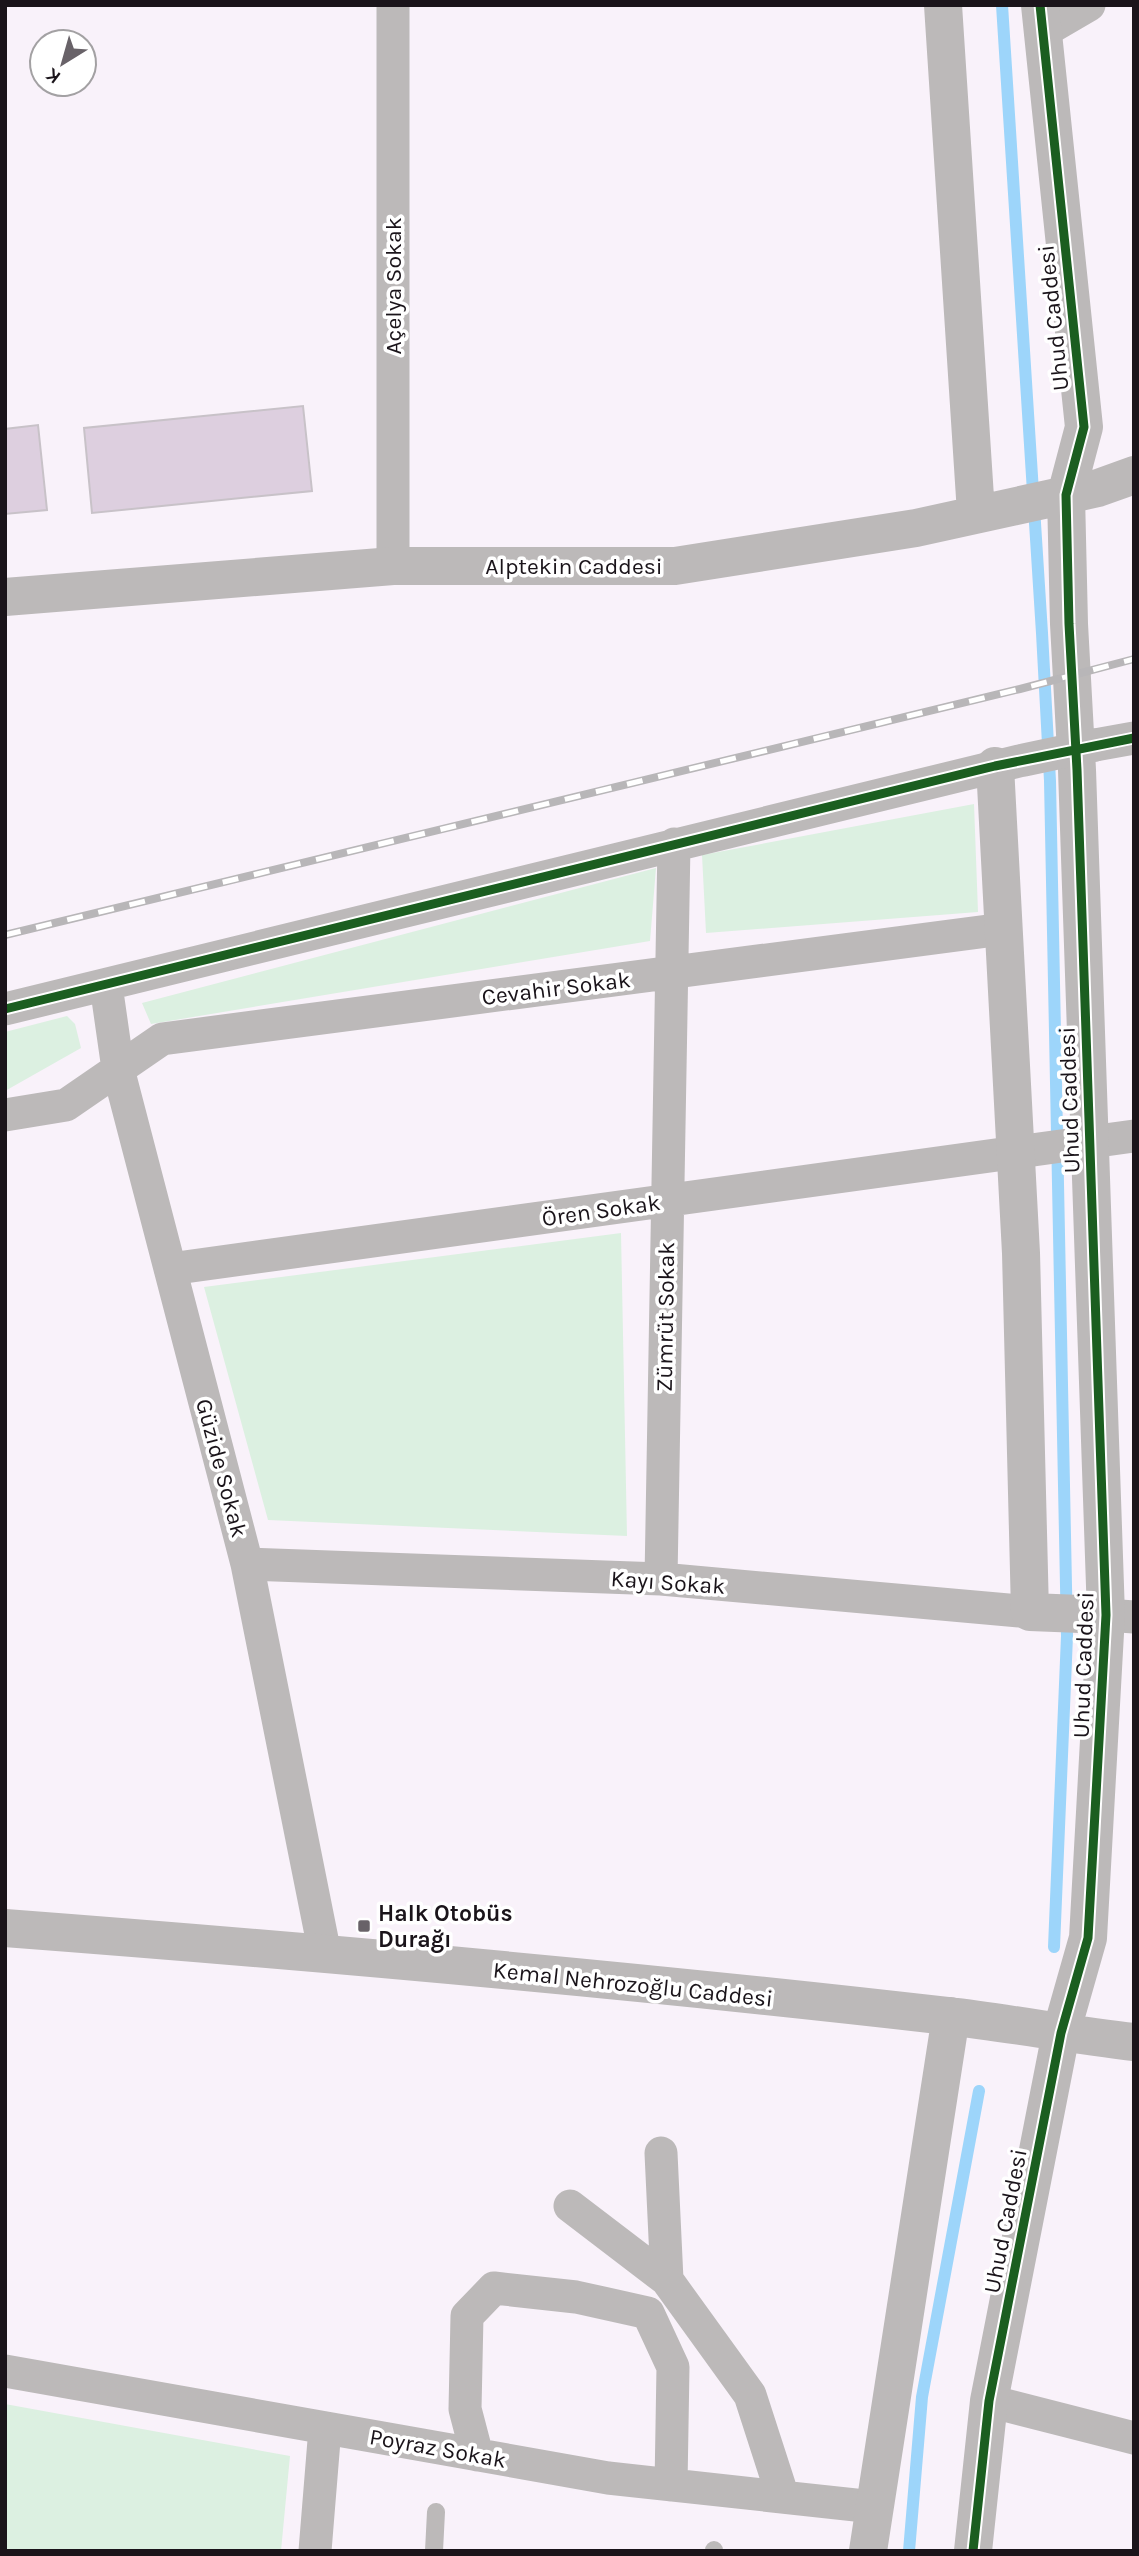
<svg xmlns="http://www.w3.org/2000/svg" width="1139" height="2556" viewBox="0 0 1139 2556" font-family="Karla,sans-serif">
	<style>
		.green { fill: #dcf0e1 }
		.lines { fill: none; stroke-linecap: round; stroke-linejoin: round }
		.stream { stroke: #9dd5fa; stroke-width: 12 }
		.building { fill: #ddcfdf; stroke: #c8c2c8; stroke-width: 2 }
		.service { stroke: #bcb9b9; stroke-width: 18 }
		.minor { stroke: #bcb9b9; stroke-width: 33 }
		.tertiary { stroke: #bcb9b9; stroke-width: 38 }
		.rail-casing { stroke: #b8b6b8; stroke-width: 8 }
		.rail { stroke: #fff; stroke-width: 5; stroke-dasharray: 16; stroke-linecap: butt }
		.minor-bridge { stroke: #bcb9b9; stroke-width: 33 }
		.cycleway-casing { stroke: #fff; stroke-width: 13 }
		.cycleway { stroke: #1b5e20; stroke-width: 9 }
		.poi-dot { fill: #686268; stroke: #fff; stroke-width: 2.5 }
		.labels { text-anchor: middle; stroke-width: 7; stroke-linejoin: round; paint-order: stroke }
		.street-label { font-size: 23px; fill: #1a141a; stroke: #fff }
		.poi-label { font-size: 23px; font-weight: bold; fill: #1a141a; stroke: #fff; text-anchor: start }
	</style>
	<rect width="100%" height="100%" fill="#f9f2fa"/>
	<!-- green -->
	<path class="green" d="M974,804L978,912L706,933L702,855Z
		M656,868L650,941L151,1024L142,1003Z
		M67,1016L75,1024L81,1048L5,1091V1032Z
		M621,1233L627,1536L268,1520L204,1287Z
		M5,2404L290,2456L281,2551H5Z"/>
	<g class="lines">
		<!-- stream -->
		<path class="stream" d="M1002,5L1042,633L1050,781L1067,1636L1054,1947
			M909,2551L922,2397L979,2091"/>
	</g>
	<!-- building -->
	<path class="building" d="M303,406L312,491L92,513L84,428Z
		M38,425L47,510L5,514V429Z"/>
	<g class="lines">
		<!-- service -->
		<path class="service" d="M434,2551L436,2512
			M714,2551V2550"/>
		<!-- minor -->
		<path class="minor" d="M1041,33L1089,5
			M393,566V5
			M1095,745L1134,738
			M106,985L118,1069L247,1564L325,1954
			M5,1009L1019,761
			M5,1115L66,1105L162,1039L1003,929
			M170,1269L1134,1136
			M247,1564L661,1579L1030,1612
			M661,1579L674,844
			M1106,1615L1134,1617
			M661,2153L667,2280
			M570,2206L667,2280L750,2395L783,2497
			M5,2371L608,2478L874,2507
			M989,2401L1134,2438
			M477,2455L465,2409L467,2316L494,2288L576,2297L648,2313L673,2367L671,2485
			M315,2551L325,2428"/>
		<!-- tertiary -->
		<path class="tertiary" d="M943,5L976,513
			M5,597L393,566H675L916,528L1098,488L1134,475
			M995,766L1021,1253L1030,1612L1106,1615
			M5,1928C320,1952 634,1980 947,2016C1010,2023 1071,2035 1134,2042
			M868,2551L951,2016
			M973,2551L989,2401L1061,2033L1088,1938L1106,1615L1077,770L1069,624L1066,495L1084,427L1040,5"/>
		<!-- rail casing -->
		<g class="rail-casing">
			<path id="rail" d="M5,935L1020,689L1134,659"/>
		</g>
		<!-- rail -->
		<use href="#rail" class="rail"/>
		<!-- minor-bridge -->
		<path class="minor-bridge" d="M1024,760L1095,745"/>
		<!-- cycleway casing -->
		<g class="cycleway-casing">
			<path id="cycleway" d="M5,1009L995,766L1134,738
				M973,2551L989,2401L1061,2033L1088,1938L1106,1615L1077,770L1069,624L1066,495L1084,427L1040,5"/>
		</g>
		<!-- cycleway -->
		<use href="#cycleway" class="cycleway"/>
	</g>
	<!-- markers -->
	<rect class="poi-dot" x="357" y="1919" width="14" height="14" rx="3.5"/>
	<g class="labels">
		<!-- street labels -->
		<g class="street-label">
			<text transform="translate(393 286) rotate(-90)" y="8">Açelya Sokak</text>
			<text transform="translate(1053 318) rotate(-96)" y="8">Uhud Caddesi</text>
			<text x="574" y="574">Alptekin Caddesi</text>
			<text transform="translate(556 988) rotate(-7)" y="8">Cevahir Sokak</text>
			<text transform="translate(1069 1100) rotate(-92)" y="8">Uhud Caddesi</text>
			<text transform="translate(601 1210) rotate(-8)" y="8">Ören Sokak</text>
			<text transform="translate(665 1317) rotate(-89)" y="8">Zümrüt Sokak</text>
			<text transform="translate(222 1468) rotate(75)" y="8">Güzide Sokak</text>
			<text transform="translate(668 1582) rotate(4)" y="8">Kayı Sokak</text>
			<text transform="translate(1083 1665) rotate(-88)" y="8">Uhud Caddesi</text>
			<text transform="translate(633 1984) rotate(6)" y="8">Kemal Nehrozoğlu Caddesi</text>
			<text transform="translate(1005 2221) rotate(-79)" y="8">Uhud Caddesi</text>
			<text transform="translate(438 2448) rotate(10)" y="8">Poyraz Sokak</text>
		</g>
		<!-- poi labels -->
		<g class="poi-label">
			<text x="378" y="1921">Halk Otobüs<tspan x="378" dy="26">Durağı</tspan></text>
		</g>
	</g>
	<!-- border -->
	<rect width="1139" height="2556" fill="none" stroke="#1a141a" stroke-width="14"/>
	<!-- north arrow -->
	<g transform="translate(63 63) rotate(217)"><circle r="33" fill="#ffffff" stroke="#a3a1a3" stroke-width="2"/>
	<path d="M0-5L12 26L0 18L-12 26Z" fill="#686268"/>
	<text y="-10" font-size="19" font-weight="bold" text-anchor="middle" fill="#1a141a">K</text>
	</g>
</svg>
